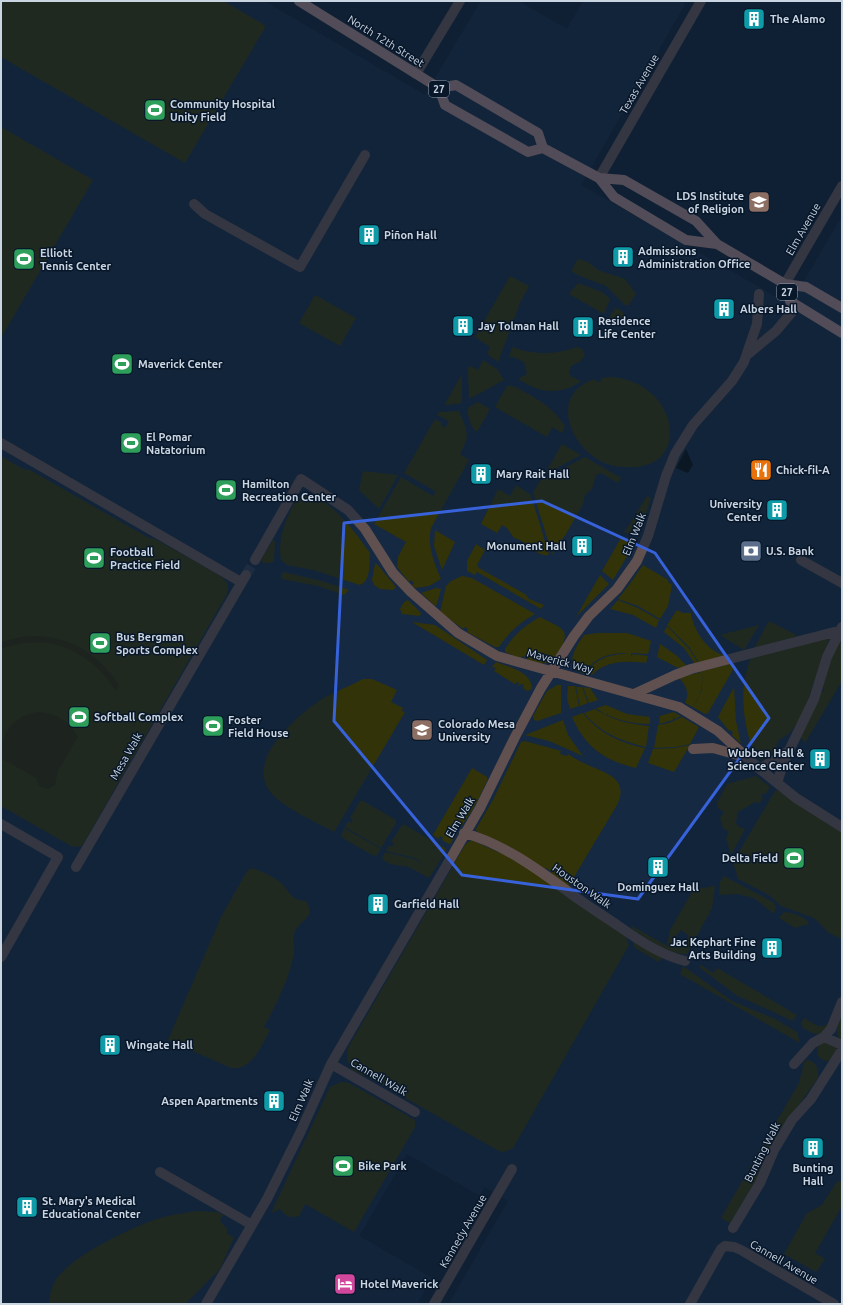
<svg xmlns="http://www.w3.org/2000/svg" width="843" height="1305" viewBox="0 0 843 1305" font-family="Ubuntu,sans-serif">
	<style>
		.built { fill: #162942 }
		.green { fill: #323308; fill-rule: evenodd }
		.sand { fill: #2e2605 }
		.water { fill: #050f10 }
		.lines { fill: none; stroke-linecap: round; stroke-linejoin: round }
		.minor-tunnel { stroke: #2d3b4e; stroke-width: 10; stroke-dasharray: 10 5; stroke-linecap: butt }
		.minor { stroke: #605150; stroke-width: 10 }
		.major { stroke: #a08280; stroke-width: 10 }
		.marked { fill: none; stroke: #3762da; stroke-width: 3; stroke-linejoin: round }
		.labels { text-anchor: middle; stroke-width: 3; stroke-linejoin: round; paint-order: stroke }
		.shield { fill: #08172a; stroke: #909cab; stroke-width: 1 }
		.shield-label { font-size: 10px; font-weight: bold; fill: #cad5e2 }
		.poi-label { font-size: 11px; font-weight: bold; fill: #cad5e2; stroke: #08172a; text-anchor: start }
		.street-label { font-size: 11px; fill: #cad5e2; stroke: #08172a }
	</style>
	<rect width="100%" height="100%" fill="#112034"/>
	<!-- built -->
	<path class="built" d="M1,1H264L425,95L481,1H518L567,29L583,1H681L685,4L581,185L790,305L842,216V1304H449L508,1201L485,1187L479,1195L407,1154L359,1236L432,1278L417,1304H1Z"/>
	<!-- green -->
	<path class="green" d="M1,1H224L266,26L185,163L1,57Z
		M1,127L93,180L1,338Z
		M578,259L588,262L598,270L625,279L636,294L629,305H625L606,286L580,276L571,271Z
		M510,276L529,286L520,303L498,362L487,354L490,347L475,337Z
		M578,283L602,292L610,299L604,314L569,294Z
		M315,295L356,318L340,346L299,323Z
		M615,308L622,311L630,326L622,325L609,318Z
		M512,347C534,355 555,355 577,347L582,349L585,355C582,361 579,363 572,365L569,372L570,376L581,381C561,396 539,393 518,379L527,374L524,362L513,357H509Z
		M483,360L497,369L504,380L469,399L468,368L470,366L478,370Z
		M462,374V403L446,405L445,404Z
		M611,377C626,378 640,383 652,394C670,409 679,443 657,460C649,465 638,468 628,467C616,467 605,465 594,457C566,437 553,392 595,379L596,382L601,381V378Z
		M507,386C515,385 518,389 524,392C542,401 553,409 565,426L562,433L552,427L547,437L495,407Z
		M478,402L490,409L477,432L472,427L467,412L469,407Z
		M459,411C467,431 471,434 460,454L469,460L431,528C427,546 434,562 441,579L429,586L415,588L412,585L414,583L411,580L409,582L397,567L398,557L406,542L374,524L401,477L433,496L435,491L404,473L435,419L442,423L441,425L445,428L449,421L437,415L439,412Z
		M562,444L581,455L544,475Z
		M1,456L23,469L30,470L149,538L155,539L221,576L228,584L227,594L82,846L73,847L1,806Z
		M585,457L621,478L618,483L601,473L596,475L592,489L585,495L583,504L566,534L552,554L533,492L540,481Z
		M363,471L398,475L379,509L359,490Z
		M516,485L531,495L549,555C535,557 526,540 514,538L507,528L502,525L497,533L481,524L498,489L510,496Z
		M308,494C331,499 357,535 370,553C369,564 371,581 360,585L313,570L287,565L281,560C277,538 287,516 297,498Z
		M647,496L651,498L640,533H624Z
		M435,530L455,542L442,570L434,546Z
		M621,538H638L613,580L602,571Z
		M273,540L275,541L274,561L270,563H263L261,560Z
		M476,544L485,550L477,565L479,568L525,594L529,599L544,605L541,609L477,572L475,575L467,571V561Z
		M375,564H377L396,587L393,590L380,589L374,585L372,580Z
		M643,565L668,580V582L672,585L668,606L660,619L638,606L618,599L629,585Z
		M284,572L322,581L349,590L344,595L318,586L282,579L281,575Z
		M600,575L609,584L576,617Z
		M462,576L472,578L535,614C519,623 509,632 499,647H495L467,632L468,629L465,627L463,629L440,612L446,586L451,581Z
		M436,588L441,589L437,604L435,606L421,593Z
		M408,600L421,613L420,616L402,614L400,609L404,602Z
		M618,600L638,608L659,620L656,628L633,615L610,609Z
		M677,610L683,613H691C693,629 705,649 723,655L722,656L699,663L689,647L667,625Z
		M540,617C546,621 560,625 564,632C568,640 555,661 547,663C541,664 533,662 528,661V658L522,656L521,659L505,652V649C514,635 525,625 540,617Z
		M769,621L798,636L754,648Z
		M412,622L435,625L487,660L484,665Z
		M759,625L744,650L720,635Z
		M667,626L689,649L698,663L695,664L684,648L664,632Z
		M597,633H627L651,641L648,654C623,652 598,650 584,674C562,666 576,647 584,635Z
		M830,637L802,716L790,733L778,741L773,756L761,760C754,756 751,745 749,738C742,712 740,684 751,658Z
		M842,639V681L805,743L800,737L820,691L823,692L824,687H822L830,660Z
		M660,644L676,655L687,666L678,668L657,657Z
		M631,653V657L633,654L648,656L646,663C627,661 606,660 592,675L585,674C598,656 610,655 631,653Z
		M496,662C509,667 532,672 532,689L527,691L523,688L524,685L522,684L518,686L519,683L517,682L515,684L494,671L496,668L493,667L490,669Z
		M734,663L735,666L708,713L705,714L693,707L702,690V671Z
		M702,672C703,686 701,695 693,707L685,703C690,693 686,685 679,678L684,676L686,678L685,676Z
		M363,679H372L397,690L391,702L403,708L402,711L405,712L334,832C316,822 286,809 272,794C243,760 297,716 322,699C333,692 351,686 363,679Z
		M557,685H561V713L537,721L534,720L533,716L547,691Z
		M568,686H575L579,706L570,709L567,698Z
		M576,687H582L588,703L580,706Z
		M583,687L590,688L598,700L589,703Z
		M734,687L736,721L741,744L732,735L733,732L730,730L729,731L718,717Z
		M606,705L627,714L650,717V724C635,724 621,721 607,715L609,712L606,715L596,708Z
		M595,709C612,720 629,724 649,726L646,747C621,741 601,733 584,713Z
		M673,712L681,716L675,719L673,716V720L659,724L660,716Z
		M583,713C599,733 620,743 645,748L636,768C604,760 586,748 572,717Z
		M682,717L699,727L690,744L676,747L654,748L658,725L669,723Z
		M563,720L568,735L583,756L549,741L525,735Z
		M525,741L561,751L560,754L567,756L568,754C575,759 583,763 590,766C609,774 629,780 617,805L568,887L551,874L552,872L546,868L545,870L477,832L476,829L493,800L521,742Z
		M690,745L674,772L648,763L653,749L675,748Z
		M472,768L487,777V781L475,806L461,827L459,825L455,831L457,832L451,843L449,844L442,840L443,837L440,836L439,839L433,835Z
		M756,776L770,787L766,794L763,793L761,797L763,798L760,803L755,802L738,812L736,823L739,827L745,829L731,855L726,838L729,832L723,828L720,818L724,812L718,808L717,803L727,784Z
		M777,790L842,831V939L829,933L814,918L781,906L769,895L738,879L733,862L775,791Z
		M360,801H363L396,820V823L381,848L345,827L348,821L351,823L353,820L350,818Z
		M403,824L445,848L446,851L429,878L409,867L390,864L382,859L385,852L414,859L426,866L415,858L386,851L389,845L392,847L394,844L391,842Z
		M344,828L381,849L377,855L374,856L341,837Z
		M471,840L514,859L624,932L629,945L513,1148L504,1152L499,1151L375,1081L352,1070L347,1060L348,1048L465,845Z
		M252,868C257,869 278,879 282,884C291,893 290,900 306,901C317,919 299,919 294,934C292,941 295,946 294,952C290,978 276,1004 264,1027L270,1030C261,1046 253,1070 231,1068L168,1040L221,917L247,871Z
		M724,876L773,902L776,906L774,914L754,898L737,894L719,895L720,882Z
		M715,886L712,908L687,954C672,956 643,937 631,928L632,926L667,946L670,930L692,892L696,889ZM681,930L689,936L682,945L676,948C671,941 677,935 681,930Z
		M784,912C792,912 804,916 809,923L806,926L804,925L795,928L779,918Z
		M631,937L664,955L659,962L635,948Z
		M701,965L713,973L717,968L797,1015L793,1021L736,995L699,967Z
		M683,966L732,1001L775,1019L797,1032L800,1043L680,974Z
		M842,1009V1042C836,1036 837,1031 837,1022H839Z
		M804,1018L818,1026H824L832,1021L822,1033L815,1034L803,1028L801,1023Z
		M817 1051a10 10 0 1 1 20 0a10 10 0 1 1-20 0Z
		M807,1060C817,1061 819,1070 818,1078L781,1130L774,1126L799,1083L804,1062Z
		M341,1082L349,1083L415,1120V1127L354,1232L305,1204L299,1216C291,1219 285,1216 280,1209L271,1213L330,1087Z
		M772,1129L779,1133L759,1177L730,1223L721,1218Z
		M839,1181L842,1182V1206L815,1253L825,1259L816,1272L784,1254L807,1213L822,1205L836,1183Z
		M197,1211L217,1212L223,1215L220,1221L227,1229V1234L234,1237L220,1269L185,1304H50C49,1295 52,1285 57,1278C74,1255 130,1228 157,1219C170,1215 183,1213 197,1211Z"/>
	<!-- sand -->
	<path class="sand" d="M25,636C65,634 97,651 119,685L116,691C89,650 49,631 1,649V642Z
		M38,712C57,713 69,721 78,737L58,771L55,785L48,789L39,786L36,778L1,758C0,733 13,716 38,712Z"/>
	<!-- water -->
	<path class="water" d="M686,449L693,465L688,473L676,468Z"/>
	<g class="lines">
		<!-- minor-tunnel -->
		<path class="minor-tunnel" d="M246,575L255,560"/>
		<!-- minor -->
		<path class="minor" d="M416,74L460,1
			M599,178L701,1
			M194,204L205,214L300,267L365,155
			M785,284L842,186
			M747,355L776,331L792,312
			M1,443L241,582
			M255,560L301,479L348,510L365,529L393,573L411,592L458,633L497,656L679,707L718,731L756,766L796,798L842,827
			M801,560L842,583
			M634,694L675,675L691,669L842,630
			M693,749L713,748L741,756
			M760,769L787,752
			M777,783L784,761L814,699L827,657L842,627
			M1,824L58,857L1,957
			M464,833C502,843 539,870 570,893C586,905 604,916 620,927C640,941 661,955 685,961
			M76,867L246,575
			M824,1037L842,1045
			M331,1064L415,1112
			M794,1064L813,1043L824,1037L831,1029L842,1002
			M160,1172L252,1225
			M733,1228L760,1183L774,1150L792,1120L811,1099L842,1050
			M206,1304L267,1199L300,1133L331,1064L480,808L515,737L541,688L574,636L589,616L617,589L637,561L648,536L666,476L675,454L693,425L732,381L744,362L757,324L759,294
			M434,1304L512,1169
			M690,1304L721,1249L725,1246L734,1247L741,1250L834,1304"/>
		<!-- major -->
		<path class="major" d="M299,1L439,88
			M543,148L528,152L445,105L439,88L456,85L538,133L543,148L599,178L614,197L686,240L717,244
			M599,178L624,180L696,221L717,244L785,284
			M842,308L806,287L785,284L790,301L842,333"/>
	</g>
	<!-- marked area -->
	<path d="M0 0H843V1305H0ZM542,501L655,553L769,718L638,899L462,875L334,721L344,523Z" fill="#112034" fill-opacity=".55" fill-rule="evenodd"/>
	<path class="marked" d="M542,501L655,553L769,718L638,899L462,875L334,721L344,523Z"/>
	<!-- icons -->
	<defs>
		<g id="building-square" transform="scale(1.15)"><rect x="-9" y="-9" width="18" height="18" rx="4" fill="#0f9aa8" stroke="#08172a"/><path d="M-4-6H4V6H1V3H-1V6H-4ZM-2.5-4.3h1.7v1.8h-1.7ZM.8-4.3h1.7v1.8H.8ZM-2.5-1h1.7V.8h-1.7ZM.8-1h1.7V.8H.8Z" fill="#fff"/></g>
		<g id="stadium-square" transform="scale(1.15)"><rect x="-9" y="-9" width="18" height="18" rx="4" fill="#2e9e5b" stroke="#08172a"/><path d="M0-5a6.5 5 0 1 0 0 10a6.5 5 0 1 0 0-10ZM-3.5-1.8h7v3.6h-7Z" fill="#fff"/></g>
		<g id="school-square" transform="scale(1.15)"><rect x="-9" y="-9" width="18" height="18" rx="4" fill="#8d6e63" stroke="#08172a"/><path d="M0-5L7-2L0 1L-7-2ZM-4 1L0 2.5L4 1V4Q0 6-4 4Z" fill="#fff"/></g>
		<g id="restaurant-square" transform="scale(1.15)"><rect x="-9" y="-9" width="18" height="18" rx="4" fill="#e8710a" stroke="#08172a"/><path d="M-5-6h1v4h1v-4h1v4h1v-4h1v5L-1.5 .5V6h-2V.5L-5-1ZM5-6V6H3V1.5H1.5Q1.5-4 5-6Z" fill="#fff"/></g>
		<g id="bank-square" transform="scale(1.15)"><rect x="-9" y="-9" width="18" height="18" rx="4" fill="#5c6f8a" stroke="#08172a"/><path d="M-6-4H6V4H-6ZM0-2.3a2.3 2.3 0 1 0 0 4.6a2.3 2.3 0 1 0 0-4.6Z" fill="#fff"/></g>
		<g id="university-square" transform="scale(1.15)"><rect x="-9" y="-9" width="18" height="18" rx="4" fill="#8d6e63" stroke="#08172a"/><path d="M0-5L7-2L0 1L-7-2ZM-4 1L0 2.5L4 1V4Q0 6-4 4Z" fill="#fff"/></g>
		<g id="hotel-square" transform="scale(1.15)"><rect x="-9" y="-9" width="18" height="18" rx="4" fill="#d1479c" stroke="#08172a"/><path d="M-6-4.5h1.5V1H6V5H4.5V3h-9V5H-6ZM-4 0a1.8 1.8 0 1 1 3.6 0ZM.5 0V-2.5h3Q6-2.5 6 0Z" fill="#fff"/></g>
	</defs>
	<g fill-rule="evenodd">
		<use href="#building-square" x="754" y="19"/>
		<use href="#stadium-square" x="155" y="110"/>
		<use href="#school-square" x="759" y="202"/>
		<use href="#building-square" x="369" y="235"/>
		<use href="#building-square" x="623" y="257"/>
		<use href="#stadium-square" x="24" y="259"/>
		<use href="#building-square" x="724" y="309"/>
		<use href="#building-square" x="463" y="326"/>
		<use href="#building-square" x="583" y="327"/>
		<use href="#stadium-square" x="122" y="364"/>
		<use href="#stadium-square" x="131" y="443"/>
		<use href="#restaurant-square" x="761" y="470"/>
		<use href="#building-square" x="481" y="474"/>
		<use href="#stadium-square" x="226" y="490"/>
		<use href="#building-square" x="777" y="510"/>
		<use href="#building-square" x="582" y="546"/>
		<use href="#bank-square" x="751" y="551"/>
		<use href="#stadium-square" x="94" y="558"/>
		<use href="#stadium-square" x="100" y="643"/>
		<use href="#stadium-square" x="79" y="717"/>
		<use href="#stadium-square" x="213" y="726"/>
		<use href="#university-square" x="422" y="730"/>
		<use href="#building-square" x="820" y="759"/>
		<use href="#stadium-square" x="794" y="858"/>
		<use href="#building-square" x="658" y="867"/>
		<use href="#building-square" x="378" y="904"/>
		<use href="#building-square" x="772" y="948"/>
		<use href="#building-square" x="110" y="1045"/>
		<use href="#building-square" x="274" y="1101"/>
		<use href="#building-square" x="813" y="1148"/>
		<use href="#stadium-square" x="343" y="1166"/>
		<use href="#building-square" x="27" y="1207"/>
		<use href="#hotel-square" x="345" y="1284"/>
	</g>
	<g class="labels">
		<!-- shield labels -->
		<g class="shield">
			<rect x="429" y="81" width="20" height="16" rx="3"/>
			<rect x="777" y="284" width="20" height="16" rx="3"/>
		</g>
		<g class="shield-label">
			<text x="439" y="93">27</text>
			<text x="787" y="296">27</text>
		</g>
		<!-- poi labels -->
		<g class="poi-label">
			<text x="770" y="23">The Alamo</text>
			<text x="170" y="108">Community Hospital<tspan x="170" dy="13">Unity Field</tspan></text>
			<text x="744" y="200" text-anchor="end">LDS Institute<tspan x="744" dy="13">of Religion</tspan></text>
			<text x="384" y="239">Piñon Hall</text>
			<text x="638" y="255">Admissions<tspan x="638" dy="13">Administration Office</tspan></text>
			<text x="40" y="257">Elliott<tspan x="40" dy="13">Tennis Center</tspan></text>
			<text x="740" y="313">Albers Hall</text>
			<text x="598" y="325">Residence<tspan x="598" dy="13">Life Center</tspan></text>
			<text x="478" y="330">Jay Tolman Hall</text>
			<text x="138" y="368">Maverick Center</text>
			<text x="146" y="441">El Pomar<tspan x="146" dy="13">Natatorium</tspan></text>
			<text x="776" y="474">Chick-fil-A</text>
			<text x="496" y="478">Mary Rait Hall</text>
			<text x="242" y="488">Hamilton<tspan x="242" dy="13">Recreation Center</tspan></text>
			<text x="762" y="508" text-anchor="end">University<tspan x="762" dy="13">Center</tspan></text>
			<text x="566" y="550" text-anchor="end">Monument Hall</text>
			<text x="766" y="555">U.S. Bank</text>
			<text x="110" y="556">Football<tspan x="110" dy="13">Practice Field</tspan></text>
			<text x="116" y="641">Bus Bergman<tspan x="116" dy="13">Sports Complex</tspan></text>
			<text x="94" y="721">Softball Complex</text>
			<text x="228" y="724">Foster<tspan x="228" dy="13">Field House</tspan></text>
			<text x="438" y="728">Colorado Mesa<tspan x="438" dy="13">University</tspan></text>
			<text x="804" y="757" text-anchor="end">Wubben Hall &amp;<tspan x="804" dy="13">Science Center</tspan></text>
			<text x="778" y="862" text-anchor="end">Delta Field</text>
			<text x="658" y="891" text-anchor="middle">Dominguez Hall</text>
			<text x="394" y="908">Garfield Hall</text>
			<text x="756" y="946" text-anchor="end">Jac Kephart Fine<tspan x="756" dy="13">Arts Building</tspan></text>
			<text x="126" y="1049">Wingate Hall</text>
			<text x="258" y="1105" text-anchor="end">Aspen Apartments</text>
			<text x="358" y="1170">Bike Park</text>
			<text x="813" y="1172" text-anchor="middle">Bunting<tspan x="813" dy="13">Hall</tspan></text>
			<text x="42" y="1205">St. Mary's Medical<tspan x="42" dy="13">Educational Center</tspan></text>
			<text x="360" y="1288">Hotel Maverick</text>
		</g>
		<!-- street labels -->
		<g class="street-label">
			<text transform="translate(386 41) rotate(32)" y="4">North 12th Street</text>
			<text transform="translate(639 84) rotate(-60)" y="4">Texas Avenue</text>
			<text transform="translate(803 229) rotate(-60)" y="4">Elm Avenue</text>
			<text transform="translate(634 534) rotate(-68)" y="4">Elm Walk</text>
			<text transform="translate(560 661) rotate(15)" y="4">Maverick Way</text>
			<text transform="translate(126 756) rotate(-60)" y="4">Mesa Walk</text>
			<text transform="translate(460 817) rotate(-59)" y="4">Elm Walk</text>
			<text transform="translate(582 886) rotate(35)" y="4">Houston Walk</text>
			<text transform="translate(379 1077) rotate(30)" y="4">Cannell Walk</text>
			<text transform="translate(301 1100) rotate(-66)" y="4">Elm Walk</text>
			<text transform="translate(762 1152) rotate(-63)" y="4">Bunting Walk</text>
			<text transform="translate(463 1231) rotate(-60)" y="4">Kennedy Avenue</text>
			<text transform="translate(784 1262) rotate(30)" y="4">Cannell Avenue</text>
		</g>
	</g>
	<!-- border -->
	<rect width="843" height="1305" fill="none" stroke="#cad5e2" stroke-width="4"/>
</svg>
